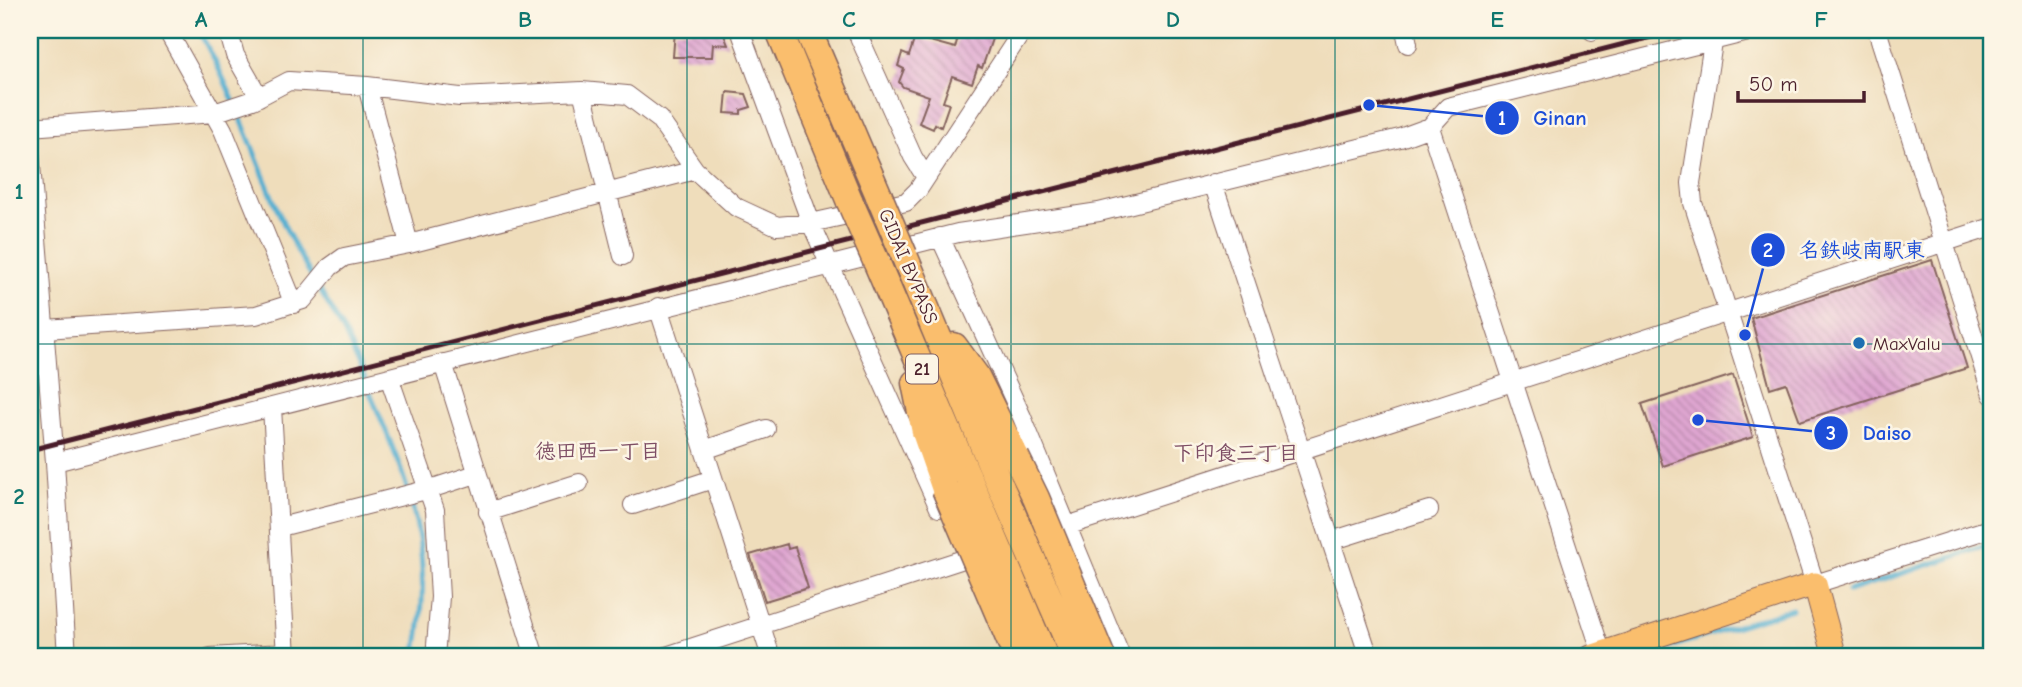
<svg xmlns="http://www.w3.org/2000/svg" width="2022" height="687" viewBox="0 0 2022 687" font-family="'Comic Neue','Klee One',sans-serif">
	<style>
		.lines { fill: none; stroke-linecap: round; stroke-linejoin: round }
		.stream { stroke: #52aed0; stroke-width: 5 }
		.building { fill: url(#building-back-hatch) }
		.minor-casing { stroke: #84625d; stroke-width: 20 }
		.major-casing { stroke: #84625d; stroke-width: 25 }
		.highway-casing { stroke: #84625d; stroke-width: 29 }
		.minor { stroke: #fff; stroke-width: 18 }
		.major { stroke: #fabe6d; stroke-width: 23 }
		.highway { stroke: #fabe6d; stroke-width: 26 }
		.rail { stroke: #4a1f2b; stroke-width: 5 }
		.highway-bridge-casing { stroke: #84625d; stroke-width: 29; stroke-linecap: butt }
		.highway-bridge { stroke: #fabe6d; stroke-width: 26 }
		.grid { fill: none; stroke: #0f766e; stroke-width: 2; stroke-opacity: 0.55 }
		.poi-dot { fill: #1f6fb2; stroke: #fcf5e5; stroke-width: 2.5 }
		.labels { text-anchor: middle; stroke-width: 5; stroke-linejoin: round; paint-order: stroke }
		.shield { fill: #fcf5e5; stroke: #7f5f63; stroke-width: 2 }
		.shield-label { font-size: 18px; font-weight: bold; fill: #4a1f2b }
		.street-label { font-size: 19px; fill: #4a1f2b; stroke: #fcf5e5 }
		.poi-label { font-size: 19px; fill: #4a1f2b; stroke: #fcf5e5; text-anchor: start }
		.neighbourhood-label { font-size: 21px; font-weight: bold; fill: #7e4e65; stroke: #fcf5e5 }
		.leader { fill: none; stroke: #1d4ed8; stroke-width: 2.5 }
		.callout-dot { fill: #1d4ed8; stroke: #fcf5e5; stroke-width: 2.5 }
		.mark-label { font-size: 21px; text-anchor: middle; font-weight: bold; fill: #fff }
		.callout-label { font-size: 21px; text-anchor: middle; font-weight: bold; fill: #1d4ed8; stroke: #fcf5e5; stroke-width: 5; stroke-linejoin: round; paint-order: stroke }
		.neatline { fill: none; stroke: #0f766e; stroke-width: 2.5 }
		.grid-label { font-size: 23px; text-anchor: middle; font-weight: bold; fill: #0f766e }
	</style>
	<defs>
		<pattern id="building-back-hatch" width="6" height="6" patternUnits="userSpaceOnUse" patternTransform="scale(1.75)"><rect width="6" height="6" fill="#dfa6d1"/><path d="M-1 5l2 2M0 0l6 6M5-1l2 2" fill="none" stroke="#b787aa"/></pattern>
	</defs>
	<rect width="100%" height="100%" fill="#fcf5e5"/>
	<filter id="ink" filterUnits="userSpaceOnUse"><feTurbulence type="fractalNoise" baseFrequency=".0143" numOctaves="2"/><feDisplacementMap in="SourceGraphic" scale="14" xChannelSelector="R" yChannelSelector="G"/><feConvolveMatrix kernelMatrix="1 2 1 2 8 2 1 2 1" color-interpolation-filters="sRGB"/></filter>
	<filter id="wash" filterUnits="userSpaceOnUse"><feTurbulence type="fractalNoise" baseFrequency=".00686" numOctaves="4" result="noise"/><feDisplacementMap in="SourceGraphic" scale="28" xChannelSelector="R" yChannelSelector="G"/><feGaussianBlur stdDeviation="1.57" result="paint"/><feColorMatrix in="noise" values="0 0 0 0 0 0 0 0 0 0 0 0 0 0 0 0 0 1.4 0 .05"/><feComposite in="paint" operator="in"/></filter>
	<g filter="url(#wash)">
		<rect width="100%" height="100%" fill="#efddbb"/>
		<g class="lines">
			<!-- stream -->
			<path class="stream" d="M198,30C234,91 254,156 282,220C299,259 323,294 344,332C356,355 365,381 375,405C414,496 435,557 415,657
				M1848,591L1992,544
				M1638,657L1792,609"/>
		</g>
		<g id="blocks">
			<!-- building -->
			<path class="building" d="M675,30H722L728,45L713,44L712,57H673Z
				M960,30H995L982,68L978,66L972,83L952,76L943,102L949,104L941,127L935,124L933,129L919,123L929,96L903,87L899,82L904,69L898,66L902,53L909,56L915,37L955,48Z
				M727,92L746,94L751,107L741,110V114L725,113Z
				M1932,260L1967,368L1800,421L1786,383L1770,388L1751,318Z
				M1733,375L1753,437L1663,466L1642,404Z
				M787,544L788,549L795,547L808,588L765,601L750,555Z"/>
		</g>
	</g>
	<g filter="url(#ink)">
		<use href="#blocks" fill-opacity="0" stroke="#84625d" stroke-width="2"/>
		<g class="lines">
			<!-- minor casing -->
			<g class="minor-casing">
				<path id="minor" d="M167,30L223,130L294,304
					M228,30L235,55L259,97
					M740,30L811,223L939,508
					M856,30L913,157L925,176
					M1034,30H1045
					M1405,30L1408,44
					M1715,30L1691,183L1693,203L1815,584L1992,528
					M1877,30L1992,395
					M1592,31V30
					M367,86L409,244
					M582,91L623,256
					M30,127L214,113L253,100L289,81L367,86L460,97L582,91L627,95L659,119L695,170L736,207L777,226L811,223L906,202L918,190L1023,30
					M1430,127L1603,657
					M30,152L55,462L67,657
					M1213,183L1369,657
					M940,237L1022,417L1121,657
					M658,307L771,657
					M30,330L256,315L303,300L330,267L344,257L409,244L695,170
					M443,363L535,657
					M389,377L435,510L440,597L435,657
					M272,407L286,657
					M704,450L766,429
					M55,462L958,233L1099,212L1400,138L1430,127L1448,107L1756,30
					M633,505L713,479
					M488,512L579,483
					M280,527L430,489L476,474
					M1042,534L1992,227
					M1331,541L1429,510
					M210,657L285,653
					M663,657L982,553"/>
			</g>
			<!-- major casing -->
			<g class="major-casing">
				<path id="major" d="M1591,657L1815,584L1835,657"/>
			</g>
			<!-- highway casing -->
			<g class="highway-casing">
				<path id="highway" d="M779,30L850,202
					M808,30L879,196
					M904,255L993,469
					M876,261L968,477
					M954,346L976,376L1016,457
					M915,383L925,432L945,489"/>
			</g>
			<!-- minor -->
			<use href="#minor" class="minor"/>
			<!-- major -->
			<use href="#major" class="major"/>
			<!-- highway -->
			<use href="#highway" class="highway"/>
			<!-- rail -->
			<path class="rail" d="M30,450L1679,30"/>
			<!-- highway-bridge casing -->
			<g class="highway-bridge-casing">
				<path id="highway-bridge" d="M879,196L904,255
					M850,202L876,261
					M1016,457L1036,498L1102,657
					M993,469L1075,657
					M968,477L1045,657
					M945,489L1017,657"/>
			</g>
			<!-- highway-bridge -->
			<use href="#highway-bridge" class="highway-bridge"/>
		</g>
	</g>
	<!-- grid -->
	<path class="grid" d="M363,30V657M687,30V657M1011,30V657M1335,30V657M1659,30V657M30,344H1992"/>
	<!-- markers -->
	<circle class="poi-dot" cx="1859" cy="343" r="7"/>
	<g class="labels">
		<!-- shield labels -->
		<rect class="shield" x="906" y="354.5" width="32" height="29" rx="5"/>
		<g class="shield-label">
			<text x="922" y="375">21</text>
		</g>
		<!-- street labels -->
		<g class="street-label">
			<text transform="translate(909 266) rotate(67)" y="7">GIDAI BYPASS</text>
		</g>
		<!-- poi labels -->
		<g class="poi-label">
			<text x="1873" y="350">MaxValu</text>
		</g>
		<!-- neighbourhood labels -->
		<g class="neighbourhood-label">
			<text x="598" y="458">徳田西一丁目</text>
			<text x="1236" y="460">下印食三丁目</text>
		</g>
	</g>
	<!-- callouts -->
	<path class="leader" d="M1369 105L1502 118M1745 335L1768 250M1698 420L1831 433"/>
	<g class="callout-dot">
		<circle cx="1369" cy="105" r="7"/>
		<circle cx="1745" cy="335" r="7"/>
		<circle cx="1698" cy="420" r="7"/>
		<circle cx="1502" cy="118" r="18"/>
		<circle cx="1768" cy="250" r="18"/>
		<circle cx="1831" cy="433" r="18"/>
	</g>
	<g class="mark-label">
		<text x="1502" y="125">1</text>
		<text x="1768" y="257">2</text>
		<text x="1831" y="440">3</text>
	</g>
	<g class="callout-label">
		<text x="1560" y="125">Ginan</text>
		<text x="1862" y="257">名鉄岐南駅東</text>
		<text x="1887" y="440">Daiso</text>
	</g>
	<!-- margin -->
	<rect width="2022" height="687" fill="none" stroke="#fcf5e5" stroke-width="77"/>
	<!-- scale -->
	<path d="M1738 91v10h126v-10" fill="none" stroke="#4a1f2b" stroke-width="3.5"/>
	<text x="1749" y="91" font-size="21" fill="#4a1f2b" stroke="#fcf5e5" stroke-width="5" paint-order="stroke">50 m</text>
	<rect x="38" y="38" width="1945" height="610" class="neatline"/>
	<g class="grid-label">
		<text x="201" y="27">A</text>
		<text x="525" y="27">B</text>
		<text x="849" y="27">C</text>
		<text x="1173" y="27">D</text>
		<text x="1497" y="27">E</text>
		<text x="1821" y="27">F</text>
		<text x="19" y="199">1</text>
		<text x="19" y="504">2</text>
	</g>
</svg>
